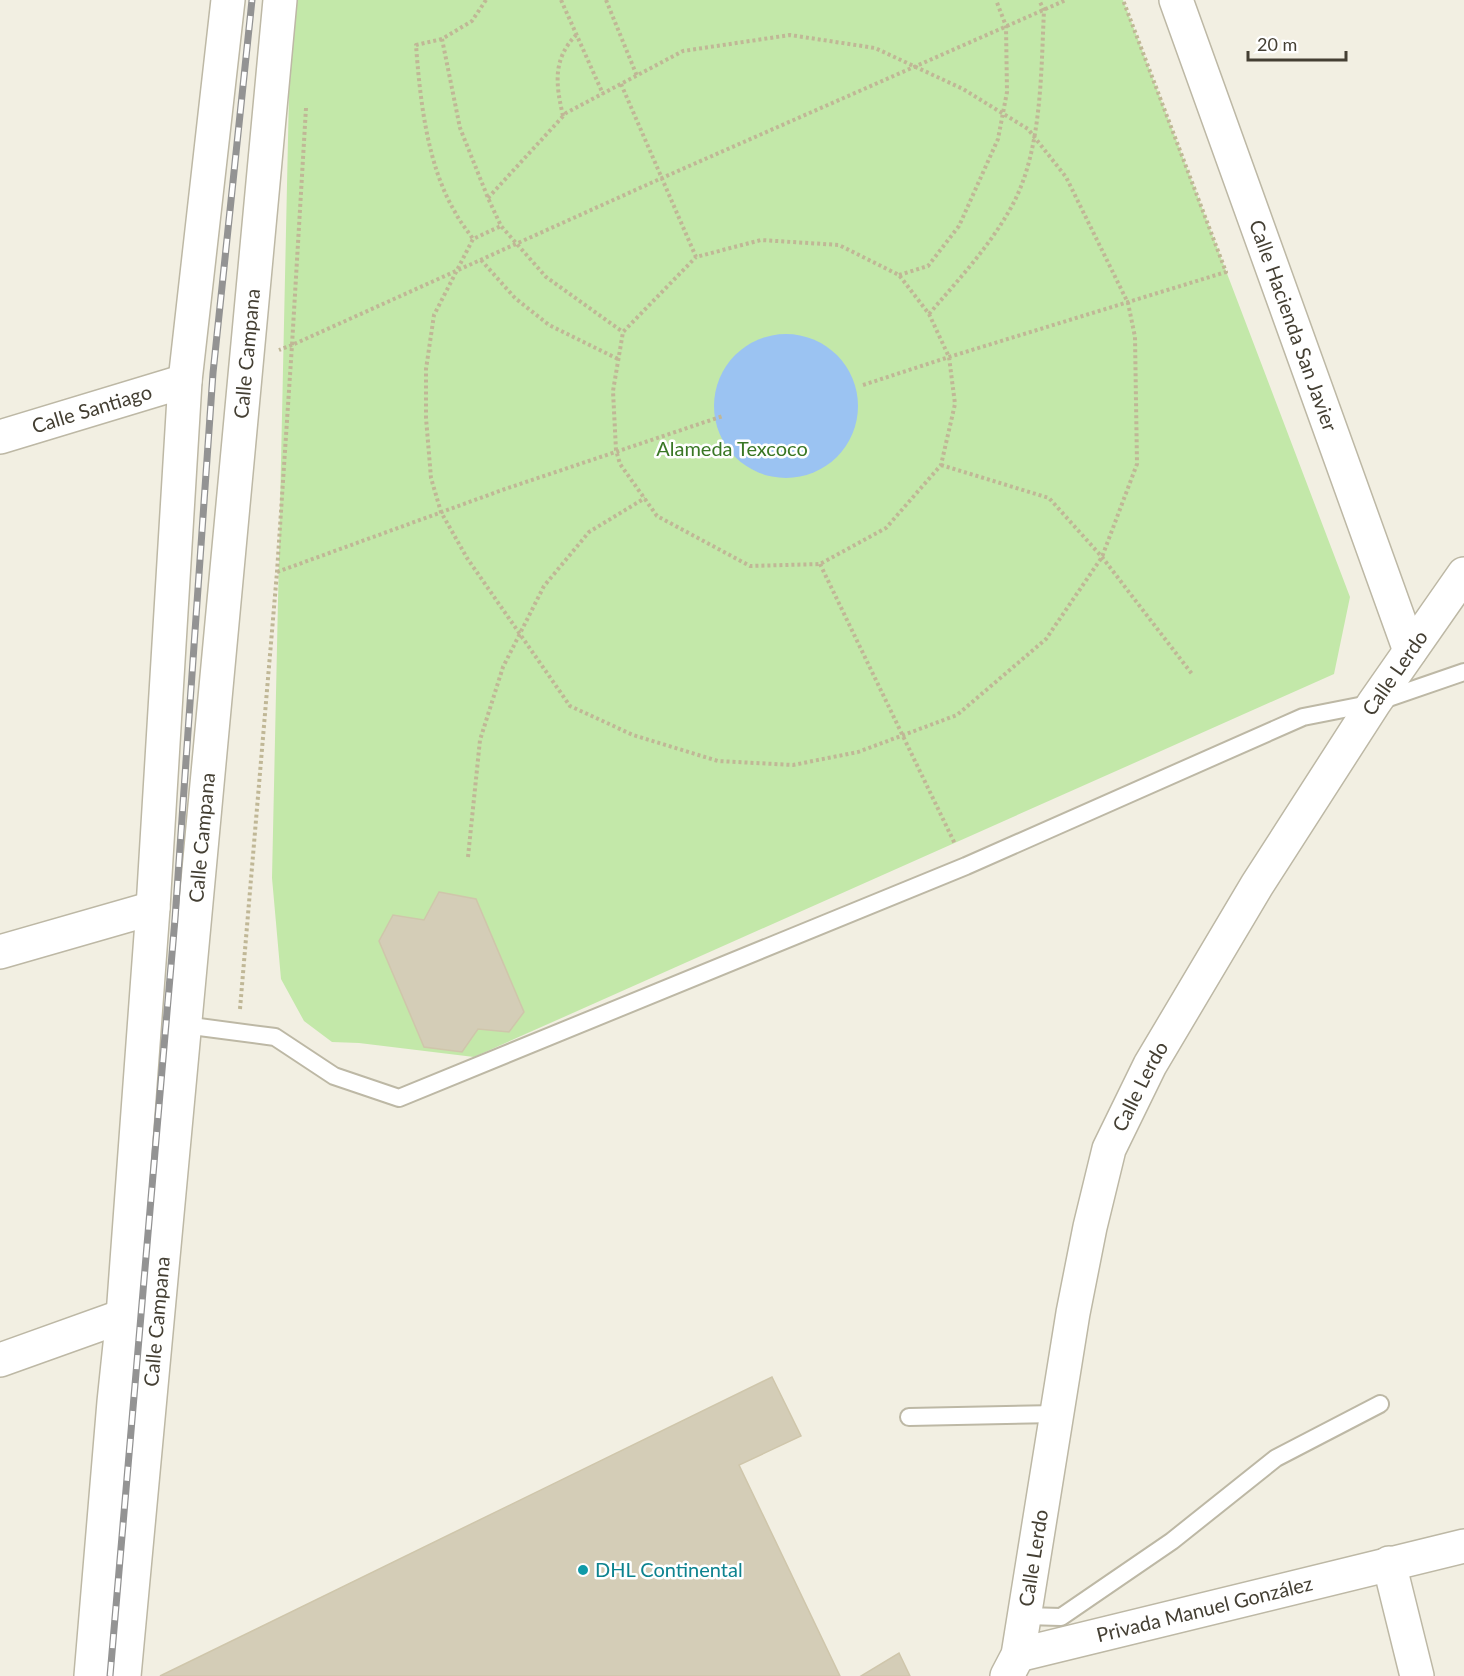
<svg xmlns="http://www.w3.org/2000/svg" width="1464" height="1676" viewBox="0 0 1464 1676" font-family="Lato,sans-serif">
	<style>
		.green { fill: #c3e8a9 }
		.water { fill: #9bc3f2 }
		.building { fill: #d4cdb7; stroke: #cfc6ab; stroke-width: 1.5 }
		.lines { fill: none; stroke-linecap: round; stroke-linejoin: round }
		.service-casing { stroke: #bdb8a5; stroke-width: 20 }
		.minor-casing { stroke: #bdb8a5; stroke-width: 36 }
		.path { stroke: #c0b796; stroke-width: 4; stroke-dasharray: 3 3; stroke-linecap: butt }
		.service { stroke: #fff; stroke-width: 16 }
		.minor { stroke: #fff; stroke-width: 33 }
		.rail-casing { stroke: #939393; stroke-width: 7 }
		.rail { stroke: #fff; stroke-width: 4.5; stroke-dasharray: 14; stroke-linecap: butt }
		.culture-dot { fill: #0f9aa8; stroke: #fff; stroke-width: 2 }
		.labels { text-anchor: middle; stroke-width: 5; stroke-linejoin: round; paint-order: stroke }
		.street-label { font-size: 20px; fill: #443f33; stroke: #fff }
		.park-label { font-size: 20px; fill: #397725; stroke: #fff }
		.culture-label { font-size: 20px; fill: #0d838f; stroke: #fff; text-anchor: start }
	</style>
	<rect width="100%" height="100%" fill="#f2efe2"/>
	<!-- green -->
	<path class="green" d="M291,0H1123L1350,597L1334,674L474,1057L359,1043L332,1042L304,1021L281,979L272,878Z"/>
	<!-- water -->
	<path class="water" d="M714 406a72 72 0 1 1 144 0a72 72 0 1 1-144 0Z"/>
	<!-- building -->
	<path class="building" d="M439,892L476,899L524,1012L509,1032L478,1029L462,1052L424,1047L379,941L393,915L424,920Z
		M772,1377L801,1436L739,1465L840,1676H160Z
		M899,1653L910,1676H861Z"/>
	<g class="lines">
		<!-- service casing -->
		<g class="service-casing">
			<path id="service" d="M184,1025L275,1037L334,1076L399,1098L966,866L1303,717L1374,703L1464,672
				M909,1417L1057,1414
				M1025,1616L1061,1617L1172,1541L1276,1458L1380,1404"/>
		</g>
		<!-- minor casing -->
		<g class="minor-casing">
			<g id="minor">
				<path id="s1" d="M1176,0L1410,651"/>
				<path id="s2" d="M0,437L185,381"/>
				<path d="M0,952L153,908"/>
				<path d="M0,1360L123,1316"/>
				<path d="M1389,1563L1417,1676"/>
				<path id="s3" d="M1018,1655L1464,1546"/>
				<path d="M91,1676L114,1402L123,1316L153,908L185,381L228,0"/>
				<path id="s4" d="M124,1676L280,0"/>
				<path id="s5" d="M1007,1676L1018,1655L1073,1313L1090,1227L1109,1149L1150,1065L1257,885L1374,703L1464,574"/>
			</g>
		</g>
		<!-- path -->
		<path class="path" d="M486,0L472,21L442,39L460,128L488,198L501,226L546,277L623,332
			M561,0L603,94
			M606,0L637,76
			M442,39L416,45C420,99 427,165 455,212C460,222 467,230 473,239
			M621,84L696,257L761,240L839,245L899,275L929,314L949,357L955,404L941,465L886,528L820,564L750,566L657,516L620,464L616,450L613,391L623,332L696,257
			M306,108L292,345L662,178L1066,0
			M563,116C556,85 552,60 576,35
			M488,198L566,113L683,51L790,35L875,48L963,89L1028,129L1066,177L1128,303L1135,337L1137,464L1102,557L1046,639L957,715L858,752L793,765L718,761L633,735L570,706L467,558L441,512L431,478L426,418V369L434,315L473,239L501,226
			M481,260L515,298L549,325L618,359
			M899,275L928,266L959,226L998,139L1007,92L1006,26L996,0
			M929,314C959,279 991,245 1013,204C1042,149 1041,72 1044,10L1039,0
			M863,385L949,357L1226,272L1123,0
			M941,465L1049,498L1102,557L1192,674
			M820,564L955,844
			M277,572L505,489L723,416
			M468,857L480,740L503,667L544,586L589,532L645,498
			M240,1009L277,572L292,345L279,350"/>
		<!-- service -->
		<use href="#service" class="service"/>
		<!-- minor -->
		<use href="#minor" class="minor"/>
		<!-- rail casing -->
		<g class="rail-casing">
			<path id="rail" d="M110,1676L175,919L213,373L252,0"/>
		</g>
		<!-- rail -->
		<use href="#rail" class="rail"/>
	</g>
	<!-- markers -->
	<circle class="culture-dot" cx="583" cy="1570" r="6"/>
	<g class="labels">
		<!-- street labels -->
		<g class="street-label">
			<text dy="7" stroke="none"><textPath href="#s1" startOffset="346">Calle Hacienda San Javier</textPath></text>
			<text dy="7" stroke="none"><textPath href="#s4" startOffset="1328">Calle Campana</textPath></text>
			<text dy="7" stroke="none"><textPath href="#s2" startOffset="96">Calle Santiago</textPath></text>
			<text dy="7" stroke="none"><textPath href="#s5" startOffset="1094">Calle Lerdo</textPath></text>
			<text dy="7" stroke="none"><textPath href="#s4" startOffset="842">Calle Campana</textPath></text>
			<text dy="7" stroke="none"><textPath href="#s5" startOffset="608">Calle Lerdo</textPath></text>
			<text dy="7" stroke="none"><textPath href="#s4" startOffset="356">Calle Campana</textPath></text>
			<text dy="7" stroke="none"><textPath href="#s5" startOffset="122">Calle Lerdo</textPath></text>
			<text dy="7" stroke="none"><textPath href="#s3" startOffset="192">Privada Manuel González</textPath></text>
		</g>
		<!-- park labels -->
		<g class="park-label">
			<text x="732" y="456">Alameda Texcoco</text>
		</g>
		<!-- culture labels -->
		<g class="culture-label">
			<text x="595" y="1577">DHL Continental</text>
		</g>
	</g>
	<!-- scale -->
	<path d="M1248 51v9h98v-9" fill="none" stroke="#443f33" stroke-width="3"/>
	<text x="1257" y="51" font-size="18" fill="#443f33" stroke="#ffffff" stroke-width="4.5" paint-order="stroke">20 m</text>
</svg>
